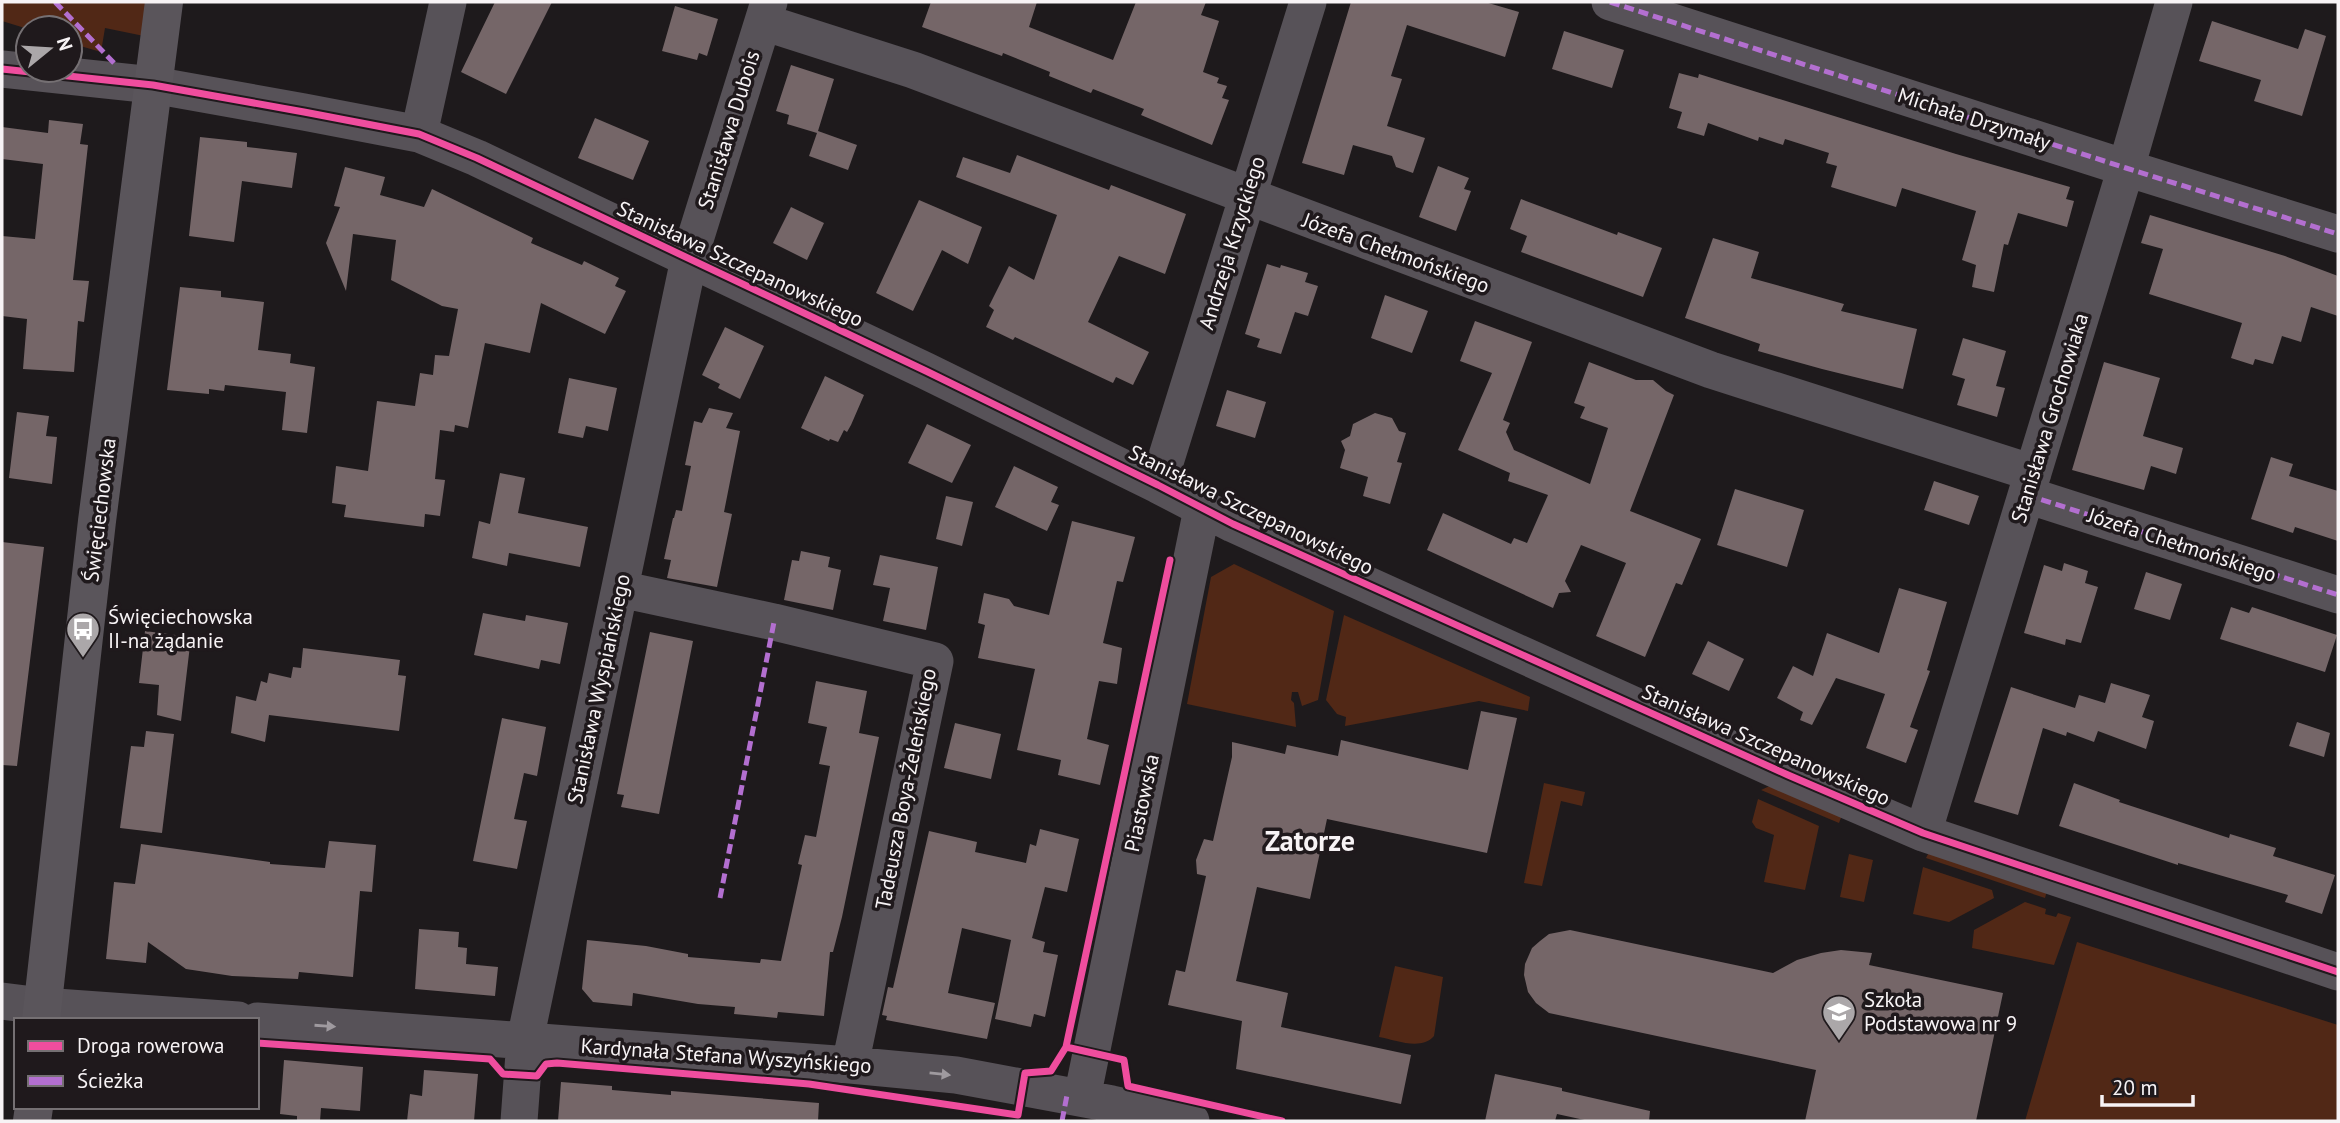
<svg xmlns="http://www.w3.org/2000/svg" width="2340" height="1123" viewBox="0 0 2340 1123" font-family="'PT Sans',sans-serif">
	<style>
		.green { fill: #512816 }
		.building { fill: #756668 }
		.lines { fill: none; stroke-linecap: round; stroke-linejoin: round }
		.street { stroke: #575258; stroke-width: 37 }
		.secondary { stroke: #5a555b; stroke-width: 38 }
		.quiet { stroke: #b36fd0; stroke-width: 5; stroke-dasharray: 10 5; stroke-linecap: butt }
		.cycleway-casing { stroke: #1f191c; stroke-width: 11 }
		.cycleway { stroke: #ef4d9e; stroke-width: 7 }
		.oneway { fill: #9f9a9f }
		.labels { text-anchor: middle; stroke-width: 7; stroke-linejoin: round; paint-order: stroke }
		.street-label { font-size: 21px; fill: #f7f3f5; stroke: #1f191c }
		.poi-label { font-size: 21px; fill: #f7f3f5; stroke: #1f191c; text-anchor: start }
		.district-label { font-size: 28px; font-weight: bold; fill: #f7f3f5; stroke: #1f191c }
	</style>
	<rect width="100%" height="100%" fill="#1e1a1c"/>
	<!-- green -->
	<path class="green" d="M2,2H149L144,36L105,28L101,52L70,43V28L28,29L2,21Z
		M1234,564L1334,611L1318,700L1302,706L1298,692H1292L1291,700L1294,703L1296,727L1187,704L1211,577Z
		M1344,615L1530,697L1528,711L1479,701L1345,726L1346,717L1337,714L1326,700Z
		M1544,783L1585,792L1582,806L1561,801L1542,886L1524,883Z
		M1772,785L1842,815L1839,823L1761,790Z
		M1758,799L1819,826L1805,890L1764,882L1774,835L1756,828L1752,822Z
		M1929,852L2047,891L2045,898L1926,858Z
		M1849,854L1873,860L1864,902L1840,897Z
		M1923,867L1992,890L1994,898L1949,922L1913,914Z
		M2025,902L2046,909L2045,914L2056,917L2058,913L2071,917L2054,965L1972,948L1974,930Z
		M2077,942L2338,1025V1121H2025Z
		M1395,966L1443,977L1434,1036C1421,1051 1396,1040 1379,1037Z"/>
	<!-- building -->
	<path class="building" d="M495,2H552L506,94L461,72Z
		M931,2H1037L1029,27L1113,60L1136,2H1206L1201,15L1219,21L1203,72L1219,78L1217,83L1227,86L1222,98L1229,100L1212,145L1141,115L1144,109L1093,89L1091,93L1049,76L1050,72L1003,53L1002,56L922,27Z
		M1351,2H1485L1519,12L1505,57L1407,25L1391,76L1402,79L1387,126L1425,138L1413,173L1396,167L1392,156L1353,145L1344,175L1302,163Z
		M675,6L718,19L707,56L699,53L697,60L662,51Z
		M2212,21L2298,49L2305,29L2326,36L2302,116L2254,101L2261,80L2199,61Z
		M1564,31L1624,50L1612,88L1552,69Z
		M791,65L834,79L818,131L857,145L848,170L809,156L817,133L787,124L789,115L776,111Z
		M1679,73L1698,78L1699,74L1956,154L2070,187L2066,199L2074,201L2067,227L2018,213L2008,245L2004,244L1994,292L1972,287L1976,265L1962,260L1976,211L1902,188L1896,207L1831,187L1837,166L1826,163L1829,153L1785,139L1783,145L1759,137L1758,141L1708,123L1704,136L1677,128L1682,112L1669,108Z
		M595,118L649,141L633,180L578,158Z
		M49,120L83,124L80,144L88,145L73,280L89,281L84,322L78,321L74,372L23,369L27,319L2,316V236L35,239L43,164L2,159V127L48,133Z
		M200,137L247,142V147L297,153L292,188L242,181L234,242L189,236Z
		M1017,155L1109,190L1111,185L1186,214L1165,274L1119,256L1088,322L1149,352L1133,385L1116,377L1113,383L1015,337L1013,340L986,327L994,310L989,306L1009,266L1034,280L1057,215L956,177L963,157L1010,173Z
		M1438,166L1469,178L1464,189L1471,191L1456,231L1419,217Z
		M345,167L385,177L380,195L424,207L432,189L533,238L531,243L582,265L584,261L619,278L615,286L626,291L605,334L541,303L530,353L485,343L468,428L455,425L454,432L440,430L435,479L445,480L440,516L425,514L424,527L344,517L346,505L332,503L336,466L368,471L377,401L415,406L420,373L433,375L435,355L449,356L458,309L442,306L391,280L396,240L353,234L346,291L326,243L340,207L334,206Z
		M1521,199L1617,235L1618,232L1662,248L1643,297L1521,252L1527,236L1510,229Z
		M919,200L982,227L968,264L942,250L913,311L876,293Z
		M791,207L824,223L807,260L773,243Z
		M2150,215L2285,256L2338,276V316L2311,307L2301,342L2282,336L2273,364L2255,359L2253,365L2231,358L2242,323L2149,294L2163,249L2141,243Z
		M1713,238L1759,252L1751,278L1844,304L1841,311L1917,329L1903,389L1822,369L1758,351L1760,344L1685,318Z
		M1267,264L1280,268L1281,265L1308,273L1305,282L1318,286L1308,316L1295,312L1281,354L1257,347L1260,339L1245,334Z
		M180,287L221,291V297L264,302L258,350L291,354L290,363L315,367L307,433L282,430L286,392L225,385L224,391L209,389V394L167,390Z
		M1385,295L1428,311L1412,353L1371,338Z
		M1475,321L1532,342L1503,420L1510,423L1506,432L1514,450L1590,484L1608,428L1580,418L1585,407L1574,403L1589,362L1636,380H1653L1666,391L1674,395L1630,511L1701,539L1682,585L1676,583L1645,657L1596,636L1626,563L1581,545L1565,581L1571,592L1559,593L1553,608L1427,550L1443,513L1511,544L1514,538L1527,543L1548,495L1508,481L1510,473L1458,450L1492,373L1460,361Z
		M725,327L764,346L740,399L718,388L720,384L702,375Z
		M1963,338L2006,351L1996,386L2005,388L1997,417L1957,405L1965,379L1952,375Z
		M2104,362L2160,378L2143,436L2183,448L2176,474L2151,466L2144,490L2072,470Z
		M825,376L864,395L851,425L847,432L844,430L838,442L830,439L829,441L801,428Z
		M569,378L617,388L608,431L586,426L583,438L558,433Z
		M1227,390L1266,402L1255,438L1216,426Z
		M709,408L733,413L726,428L740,431L724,512L732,514L717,587L667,578L671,560L664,559L673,518H674L676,510L682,511L691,466L685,465L694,421L702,423Z
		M17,412L49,416L46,436L57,437L52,484L9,478Z
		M1375,413L1392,418L1399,431L1406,433L1397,462L1402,463L1390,504L1363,496L1368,477L1340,468L1345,450L1341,441L1350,436L1353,424Z
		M927,424L971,445L952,483L908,463Z
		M2271,457L2293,464L2289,476L2338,491V541L2295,527L2293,533L2251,519Z
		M1014,466L1058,487L1051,502L1059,505L1047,531L995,507Z
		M500,473L525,478L518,513L588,527L580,567L509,553L507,566L472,558L479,521L490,524Z
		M1934,481L1979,496L1969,525L1924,510Z
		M1735,489L1804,510L1787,567L1717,545Z
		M946,496L973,502L962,546L936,539Z
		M1072,521L1135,537L1123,582L1117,581L1103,643L1122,648L1117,684L1099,681L1087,739L1109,745L1100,785L1058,775L1061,760L1017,750L1035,669L978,658L985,625L978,623L984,593L1009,599L1014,606L1049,615Z
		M2,542L44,547L17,766L2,765Z
		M801,551L830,557L828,567L841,570L833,610L784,600L792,560L799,561Z
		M880,555L938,567L926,630L883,621L890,588L873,585Z
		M2064,563L2088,571L2085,583L2098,587L2081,643L2066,639L2065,645L2024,633L2044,565L2062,571Z
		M2146,572L2182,584L2170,620L2134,609Z
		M1899,588L1947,602L1927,670L1930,671L1910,727L1918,730L1906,763L1866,748L1885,694L1836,678L1812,725L1800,720L1803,712L1777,698L1793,666L1813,676L1827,633L1879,653Z
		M2231,607L2249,613L2252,607L2337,635L2325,672L2220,639Z
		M483,613L525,621L526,615L568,623L560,664L541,660L539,669L474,655Z
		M145,631L191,637L181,721L157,715L159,685L139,683Z
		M650,632L693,641L659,814L621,807L624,795L617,794Z
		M1708,641L1744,659L1729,691L1692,674Z
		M303,648L400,660L398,675L406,676L399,731L269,715L265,742L231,733L236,696L256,701L261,681L267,683L269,673L291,678L293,667L301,668Z
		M816,681L867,691L859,733L879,737L842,917L833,952H830L824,1016L778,1012L777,1018L734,1014L735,1007L698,1004L633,993L632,1006L593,1002L582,989L587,940L646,946L688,954V957L760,963L761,959L781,961L802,865L798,864L805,835L816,837L830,766L819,764L827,727L808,723Z
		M2111,683L2150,695L2142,717L2154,721L2146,749L2098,731L2094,742L2067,732L2066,736L2043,728L2018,815L1974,802L2011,687L2075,708L2079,695L2105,703Z
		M1481,711L1517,718L1487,853L1327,819L1310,899L1257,887L1236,981L1288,993L1281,1027L1411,1055L1401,1104L1236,1069L1242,1021L1168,1005L1176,970L1185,972L1206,876L1197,874L1196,860L1204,839L1213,841L1232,757V742L1285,754L1287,745L1338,756L1341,740L1468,770Z
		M502,718L546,727L537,776L524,773L514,819L527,821L517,869L473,861Z
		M2297,722L2330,733L2324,757L2289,746Z
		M955,723L1001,734L991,779L944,768Z
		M146,731L174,734L162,833L120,828L131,746L144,747Z
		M2074,783L2120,800L2119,802L2229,838L2230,834L2276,848L2273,856L2335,875L2322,914L2285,902L2288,895L2178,863V865L2059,826Z
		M1040,829L1079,839L1067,892L1045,887L1032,938L1045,942L1043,952L1058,955L1045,1017L1034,1014L1031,1027L995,1019L1011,940L962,928L948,993L995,1003L987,1039L886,1020L887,1016L882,1015L888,987L893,988L929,831L977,842L975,852L1026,863L1030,844L1036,846Z
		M329,841L376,845L372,892L360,891L353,977L299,972L298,979L232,976L186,969L148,942L146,963L106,959L114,882L135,884L141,844L270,862V864L325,868Z
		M419,929L459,932L458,947L467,948L466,964L498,967L495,996L415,989Z
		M1570,930L1773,973L1797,960L1821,953L1841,950L1872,953L1869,965L2003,993L1976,1121H1805L1816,1070L1549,1013L1536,1003L1528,992L1524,975L1525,964L1532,948L1540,941L1549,934Z
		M284,1060L363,1067L360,1111L321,1108L320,1121H297V1116L280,1114Z
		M424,1070L478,1074L474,1121H407L410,1094L422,1096Z
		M1495,1074L1562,1088V1091L1650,1111L1649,1121H1589L1557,1114L1555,1121H1485Z
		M561,1082L612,1086V1090L671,1095V1091L819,1103L818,1121H558Z"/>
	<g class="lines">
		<!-- street -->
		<path class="street" d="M1610,2L2126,168L2338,234
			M763,22L913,70L1711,370L2033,473
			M2,69L153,85L304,112L419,134L477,158L926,371L1158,485L1233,524L1788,775L1923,833L2338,972
			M419,134L448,2
			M1158,485L1308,2
			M2027,495L2338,595
			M620,589L774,622L935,661L850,1065
			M1923,833L2126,168L2174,2
			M2,1001L42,1006L238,1020
			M257,1021L850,1065L956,1075L1112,1104L1191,1121
			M1082,1098L1202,509
			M519,1121L525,1040L689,259L769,2"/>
		<!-- secondary -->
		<path class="secondary" d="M41,1020L97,521L164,2
			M32,1121L34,1107"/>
		<!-- quiet -->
		<path class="quiet" d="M55,2L114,63
			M1610,2L2126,168L2338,234
			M2027,495L2338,595
			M720,898L774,622
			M1062,1121L1067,1095"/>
		<!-- cycleway casing -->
		<g class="cycleway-casing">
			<path id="cycleway" d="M2,69L153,85L304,112L419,134L477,158L926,371L1158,485L1233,524L1788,775L1923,833L2338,972
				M257,1043L490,1059L503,1074L537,1076L546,1064L557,1063L809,1084L1018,1115L1025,1073L1051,1071L1066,1047L1170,560
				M1066,1047L1124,1060L1128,1086L1282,1121"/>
		</g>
		<!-- cycleway -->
		<use href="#cycleway" class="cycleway"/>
	</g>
	<!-- one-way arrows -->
	<defs><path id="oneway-solid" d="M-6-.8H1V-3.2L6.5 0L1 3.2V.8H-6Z" transform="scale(1.75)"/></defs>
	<g class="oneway">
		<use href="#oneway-solid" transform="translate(325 1026) rotate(4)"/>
		<use href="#oneway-solid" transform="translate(940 1074) rotate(6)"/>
	</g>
	<!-- icons -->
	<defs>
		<g id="bus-pin" transform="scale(1.75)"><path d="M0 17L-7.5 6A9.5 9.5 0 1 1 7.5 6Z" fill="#aba7a9" stroke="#1f191c"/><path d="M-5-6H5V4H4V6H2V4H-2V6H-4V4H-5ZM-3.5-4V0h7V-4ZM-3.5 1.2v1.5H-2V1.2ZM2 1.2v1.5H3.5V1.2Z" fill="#fff"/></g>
		<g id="school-pin" transform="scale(1.75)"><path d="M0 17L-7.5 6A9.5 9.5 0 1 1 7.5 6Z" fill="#aba7a9" stroke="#1f191c"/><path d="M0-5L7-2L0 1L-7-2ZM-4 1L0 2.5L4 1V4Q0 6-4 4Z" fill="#fff"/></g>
	</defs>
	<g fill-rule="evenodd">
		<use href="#bus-pin" x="83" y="629"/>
		<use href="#school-pin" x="1839" y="1012"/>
	</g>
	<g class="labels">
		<!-- street labels -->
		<g class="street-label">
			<text transform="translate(1974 119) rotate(18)" y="7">Michała Drzymały</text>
			<text transform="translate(729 130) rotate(-73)" y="7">Stanisława Dubois</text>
			<text transform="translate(1232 243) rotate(-73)" y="7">Andrzeja Krzyckiego</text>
			<text transform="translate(1396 253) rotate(20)" y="7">Józefa Chełmońskiego</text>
			<text transform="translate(740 264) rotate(25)" y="7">Stanisława Szczepanowskiego</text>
			<text transform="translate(2050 418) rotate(-73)" y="7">Stanisława Grochowiaka</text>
			<text transform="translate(100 510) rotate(-83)" y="7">Święciechowska</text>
			<text transform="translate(1251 510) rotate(26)" y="7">Stanisława Szczepanowskiego</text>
			<text transform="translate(2182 545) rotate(18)" y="7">Józefa Chełmońskiego</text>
			<text transform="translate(599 689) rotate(-78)" y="7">Stanisława Wyspiańskiego</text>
			<text transform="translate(1766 745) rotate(24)" y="7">Stanisława Szczepanowskiego</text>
			<text transform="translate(906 789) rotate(-79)" y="7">Tadeusza Boya-Żeleńskiego</text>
			<text transform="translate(1142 803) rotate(-78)" y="7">Piastowska</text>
			<text transform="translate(726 1056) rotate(4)" y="7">Kardynała Stefana Wyszyńskiego</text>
		</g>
		<!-- poi labels -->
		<g class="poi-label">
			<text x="108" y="624">Święciechowska<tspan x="108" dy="24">II-na żądanie</tspan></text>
			<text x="1864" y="1007">Szkoła<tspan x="1864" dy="24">Podstawowa nr 9</tspan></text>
		</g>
		<!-- district labels -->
		<g class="district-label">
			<text x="1310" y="851">Zatorze</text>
		</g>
	</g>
	<!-- border -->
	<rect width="2340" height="1123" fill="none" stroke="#f7f3f5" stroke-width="7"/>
	<!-- legend -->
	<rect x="14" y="1018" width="245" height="91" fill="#1f191c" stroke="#757073" stroke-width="2"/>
	<rect x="28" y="1041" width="35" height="10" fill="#ef4d9e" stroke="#757073" stroke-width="2"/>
	<text x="77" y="1053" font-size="21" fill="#f7f3f5">Droga rowerowa</text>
	<rect x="28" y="1076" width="35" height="10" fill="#b36fd0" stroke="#757073" stroke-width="2"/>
	<text x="77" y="1088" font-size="21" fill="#f7f3f5">Ścieżka</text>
	<!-- north arrow -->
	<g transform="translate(49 49) rotate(72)"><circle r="33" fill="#1f191c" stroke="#757073" stroke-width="2"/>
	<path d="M0-5L12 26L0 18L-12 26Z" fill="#aba7a9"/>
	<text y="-10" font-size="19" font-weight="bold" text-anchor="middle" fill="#f7f3f5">N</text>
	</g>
	<!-- scale -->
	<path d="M2102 1095v10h91v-10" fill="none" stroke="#f7f3f5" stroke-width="3.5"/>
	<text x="2112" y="1095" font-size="21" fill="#f7f3f5" stroke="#1f191c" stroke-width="5" paint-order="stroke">20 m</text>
</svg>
